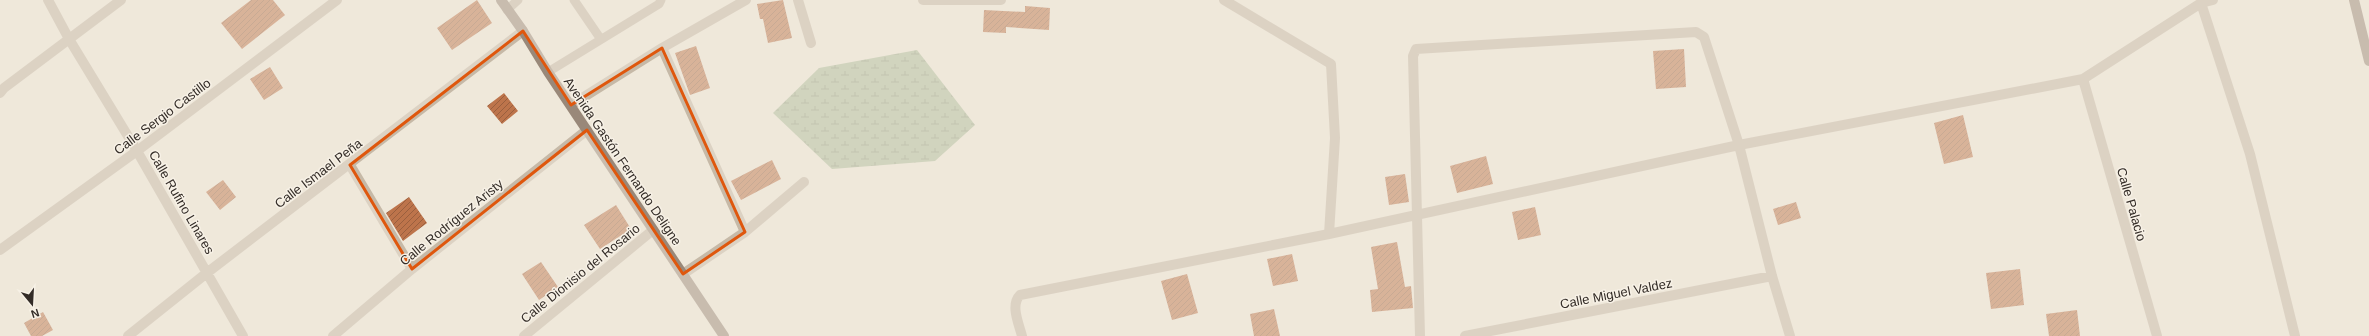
<svg xmlns="http://www.w3.org/2000/svg" width="2369" height="336" viewBox="0 0 2369 336" font-family="Arial,sans-serif">
	<style>
		.wetland { fill: url(#wetland-marsh) }
		.building { fill: url(#building-hatch) }
		.lines { fill: none; stroke-linecap: round; stroke-linejoin: round }
		.lane { stroke: #c6b9a7; stroke-width: 9 }
		.street { stroke: #c6b9a7; stroke-width: 10 }
		.secondary { stroke: #998879; stroke-width: 10 }
		.marked { fill: none; stroke: #df570d; stroke-width: 3; stroke-linejoin: round }
		.labels { text-anchor: middle; stroke-width: 3; stroke-linejoin: round; paint-order: stroke }
		.street-label { font-size: 13px; fill: #332c27; stroke: #f7f1e6 }
	</style>
	<defs>
		<pattern id="wetland-marsh" width="20" height="14" patternUnits="userSpaceOnUse"><rect width="20" height="14" fill="#aebd9b"/><path d="M1 5h8M5 5V1M11 12h8M15 12V8" fill="none" stroke="#8e9a7e"/></pattern>
		<pattern id="building-hatch" width="6" height="6" patternUnits="userSpaceOnUse"><rect width="6" height="6" fill="#bd744b"/><path d="M-1 1l2-2M0 6l6-6M5 7l2-2" fill="none" stroke="#9a5f3e"/></pattern>
	</defs>
	<rect width="100%" height="100%" fill="#efe8da"/>
	<!-- wetland -->
	<path class="wetland" d="M917,50L975,125L935,161L832,169L773,113L819,68Z"/>
	<!-- building -->
	<path class="building" d="M251,0H273L285,15L242,49L221,23Z
		M477,0L492,23L452,50L437,28Z
		M783,0L792,38L768,43L763,19H760L757,4Z
		M1025,6L1050,8L1049,30L1006,27V33L983,32L984,10L1025,12Z
		M696,46L710,88L690,95L675,53Z
		M1684,49L1686,87L1656,89L1653,51Z
		M270,67L283,88L264,100L250,79Z
		M504,93L518,111L502,124L487,106Z
		M1963,115L1973,157L1944,164L1934,123Z
		M1486,156L1493,184L1457,193L1450,166Z
		M772,160L781,179L741,200L731,181Z
		M1405,174L1409,202L1389,205L1385,177Z
		M223,180L236,197L220,210L206,192Z
		M409,197L427,223L403,241L386,213Z
		M1796,202L1801,218L1778,225L1773,209Z
		M616,205L631,229L600,249L584,225Z
		M1535,207L1541,235L1518,240L1512,212Z
		M1397,242L1405,287L1411,286L1413,308L1372,312L1370,290L1378,289L1371,247Z
		M1292,254L1298,281L1273,286L1267,259Z
		M541,262L558,287L539,300L522,274Z
		M2020,269L2024,305L1991,309L1986,273Z
		M1187,274L1198,313L1172,320L1161,281Z
		M1274,309L1280,336H1254L1250,314Z
		M2077,310L2080,336H2049L2046,314Z
		M43,312L53,330L42,336H31L24,323Z"/>
	<g class="lines">
		<!-- lane -->
		<path class="lane" d="M574,0L600,38
			M507,10L518,0
			M548,72L659,4L661,0"/>
		<!-- street -->
		<path class="street" d="M48,0L69,39L137,151L243,336
			M798,0L811,43
			M923,0H1001
			M1224,0L1331,64L1335,138L1329,234
			M2201,3L2250,154L2295,336
			M662,48L745,232
			M2083,79L2157,336
			M0,93L4,88L121,0
			M571,105L662,48L746,0
			M350,165L412,269
			M0,250L137,151L337,0
			M683,274L745,232L804,182
			M128,336L208,272L523,31
			M333,336L412,269L587,130
			M524,336L653,230
			M1022,336C1019,324 1010,305 1020,295L1329,234L1739,145L2083,79L2201,3L2213,0
			M1420,336L1413,56L1416,49L1696,32L1704,37L1739,145L1772,276L1790,336
			M1465,336L1772,276"/>
		<!-- secondary -->
		<path class="secondary" d="M501,0L523,31L548,72L724,336
			M2354,0L2369,61"/>
	</g>
	<!-- marked area -->
	<path d="M0 0H2369V336H0ZM523,31L571,105L662,48L745,232L683,274L587,130L412,269L350,165Z" fill="#efe8da" fill-opacity=".55" fill-rule="evenodd"/>
	<path class="marked" d="M523,31L571,105L662,48L745,232L683,274L587,130L412,269L350,165Z"/>
	<g class="labels">
		<!-- street labels -->
		<g class="street-label">
			<text transform="translate(162 116) rotate(-37)" y="5">Calle Sergio Castillo</text>
			<text transform="translate(623 161) rotate(56)" y="5">Avenida Gastón Fernando Deligne</text>
			<text transform="translate(318 173) rotate(-37)" y="5">Calle Ismael Peña</text>
			<text transform="translate(182 202) rotate(60)" y="5">Calle Rufino Linares</text>
			<text transform="translate(2132 204) rotate(74)" y="5">Calle Palacio</text>
			<text transform="translate(451 222) rotate(-39)" y="5">Calle Rodríguez Aristy</text>
			<text transform="translate(580 273) rotate(-39)" y="5">Calle Dionisio del Rosario</text>
			<text transform="translate(1616 293) rotate(-11)" y="5">Calle Miguel Valdez</text>
		</g>
	</g>
	<!-- north arrow -->
	<g transform="translate(32 304) rotate(162)" stroke="#f7f1e6" stroke-width="3" paint-order="stroke">
	<path d="M0-3L7 15L0 10L-7 15Z" fill="#332c27"/>
	<text y="-6" font-size="11" font-weight="bold" text-anchor="middle" fill="#332c27">N</text>
	</g>
</svg>
